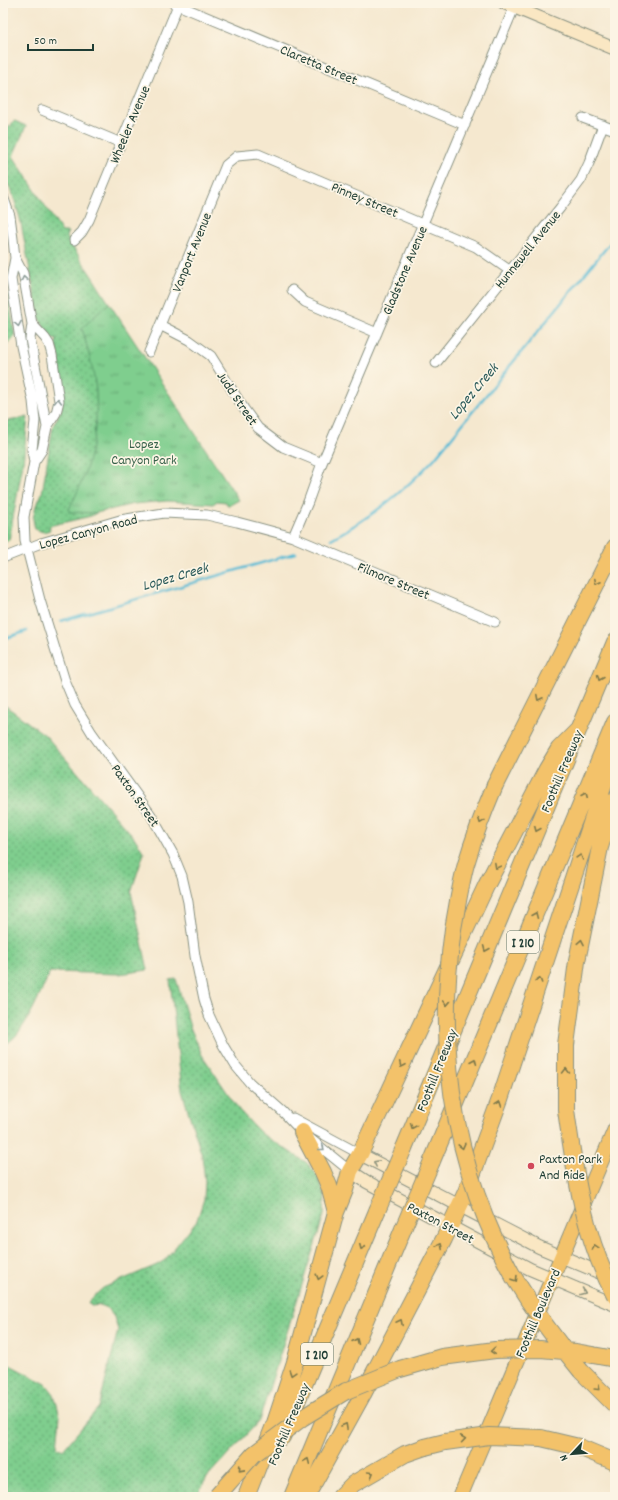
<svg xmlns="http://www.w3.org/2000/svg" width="618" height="1500" viewBox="0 0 618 1500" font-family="Dekko,sans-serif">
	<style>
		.grass { fill: url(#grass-dots); stroke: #4f8661 }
		.park { fill: url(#park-tufts); stroke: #4f8661 }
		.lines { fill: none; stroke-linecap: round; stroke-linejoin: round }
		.stream { stroke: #57bbd5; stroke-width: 2.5 }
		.street-casing { stroke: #8a9282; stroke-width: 11 }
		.secondary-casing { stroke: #8a9282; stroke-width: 14 }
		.primary-casing { stroke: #8a9282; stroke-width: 16 }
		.highway-casing { stroke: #8a9282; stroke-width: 18 }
		.street { stroke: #fff; stroke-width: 9 }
		.secondary { stroke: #fae7c3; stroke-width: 12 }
		.primary { stroke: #f3c26a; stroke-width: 14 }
		.highway { stroke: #f3c26a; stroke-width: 16 }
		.highway-bridge-casing { stroke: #8a9282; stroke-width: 18; stroke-linecap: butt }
		.highway-bridge { stroke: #f3c26a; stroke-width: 16 }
		.oneway { stroke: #8f9e9a }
		.oneway2 { stroke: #7e794c }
		.oneway3 { stroke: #8c927c }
		.poi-dot { fill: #d1495b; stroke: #fcf5e5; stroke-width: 1.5 }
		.labels { text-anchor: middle; stroke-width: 3.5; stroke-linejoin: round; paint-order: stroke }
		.shield { fill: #fcf5e5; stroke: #617469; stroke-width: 1 }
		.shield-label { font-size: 13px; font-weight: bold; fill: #1f3d34 }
		.street-label { font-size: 14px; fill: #1f3d34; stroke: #fcf5e5 }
		.park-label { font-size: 14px; fill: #37614a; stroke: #fcf5e5 }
		.poi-label { font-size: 14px; fill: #1f3d34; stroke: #fcf5e5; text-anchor: start }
		.water-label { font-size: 15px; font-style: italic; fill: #2d5c5c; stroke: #fcf5e5 }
	</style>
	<defs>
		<pattern id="grass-dots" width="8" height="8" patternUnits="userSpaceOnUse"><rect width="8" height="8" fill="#7fce8e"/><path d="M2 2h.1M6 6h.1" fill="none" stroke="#67a875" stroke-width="1.8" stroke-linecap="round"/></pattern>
		<pattern id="park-tufts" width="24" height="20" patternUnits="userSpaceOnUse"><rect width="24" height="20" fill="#7fce8e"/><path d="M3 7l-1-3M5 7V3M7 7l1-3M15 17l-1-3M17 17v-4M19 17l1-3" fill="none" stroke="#67a875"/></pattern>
	</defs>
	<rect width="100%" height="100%" fill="#fcf5e5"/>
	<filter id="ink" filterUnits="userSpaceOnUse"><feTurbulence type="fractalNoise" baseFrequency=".025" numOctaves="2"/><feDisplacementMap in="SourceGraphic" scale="8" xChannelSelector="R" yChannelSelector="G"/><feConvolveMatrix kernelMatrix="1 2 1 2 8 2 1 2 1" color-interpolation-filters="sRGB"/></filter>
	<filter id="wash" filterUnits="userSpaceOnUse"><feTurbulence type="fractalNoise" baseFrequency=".012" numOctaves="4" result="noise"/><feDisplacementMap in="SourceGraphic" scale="16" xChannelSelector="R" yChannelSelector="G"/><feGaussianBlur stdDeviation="0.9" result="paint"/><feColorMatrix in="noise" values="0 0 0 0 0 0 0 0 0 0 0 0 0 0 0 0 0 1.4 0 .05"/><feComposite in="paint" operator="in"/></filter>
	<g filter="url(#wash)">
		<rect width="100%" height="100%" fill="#f5e8cf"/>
		<!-- grass -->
		<path class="grass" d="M15,121L26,126L13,156L62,232H68L66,236L109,303L96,513L91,516L49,526L50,530L43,532L35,529L33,519L36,505L40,506L37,505L42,493L53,426L62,408L61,378L59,355L55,343L57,342L56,338L53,339L45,329L39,318L20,218L12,192L3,175V124L10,127L13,122Z
			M3,261L15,337L3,347Z
			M28,417L23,463L9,540L3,543V422Z
			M3,704L45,735L134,837L144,853L131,892L148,970L119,974L50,972C41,991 23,1039 3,1045Z
			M176,979L190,1027L202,1055L239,1110L252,1124L262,1134L307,1163L317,1175L325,1197L324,1215L259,1421L206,1479L196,1497H3V1354L8,1364L46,1384L54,1394L60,1416L57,1447L63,1450L99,1407L118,1330L114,1317L108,1309L101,1305L91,1306L88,1302L103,1288L157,1265L165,1260L197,1220L204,1199L205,1181L202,1156L182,1091L170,980Z"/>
		<!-- park -->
		<path class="park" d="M109,303L239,500L228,506L226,502L217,501L213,504L167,501L134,504L96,513L69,512V509C88,474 99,432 96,391C94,371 87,347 82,328Z"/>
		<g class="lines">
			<!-- stream -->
			<path class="stream" d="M331,539C372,517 402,493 434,459L615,237
				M61,621L296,553
				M3,639L27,631"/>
		</g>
	</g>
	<g filter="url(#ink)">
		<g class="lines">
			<!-- street casing -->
			<g class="street-casing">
				<path id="street" d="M173,3L465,125
					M42,110L121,143
					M583,118L615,130
					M3,196L10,216L13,239L15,258L11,279L21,346L33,401L35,421L32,450L34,462L24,517L25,541L40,600L65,681L75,705L92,733L151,815L173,854L182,876L188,902L195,956L204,999L209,1015L223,1045L235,1065L250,1083L283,1112L302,1132L350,1171
					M74,240L82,232L89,220L178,5
					M15,258L23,273L32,324L45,338L49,344L52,355L59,401L56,413L47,427L42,450L34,462
					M292,290L305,302L377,333
					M32,324L30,339L47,427
					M160,325L189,340L211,356L244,409L258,428L283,447L322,463
					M149,352L226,165L237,156L258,154L476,247L509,270
					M436,363L560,208L581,180L589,163L603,125
					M293,537L308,502L322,463L516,3
					M3,558L41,543L120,520L164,513L207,515L237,522L293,537L495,622
					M293,1118L360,1154"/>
			</g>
			<!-- secondary casing -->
			<g class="secondary-casing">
				<path id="secondary" d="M504,3L615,49
					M360,1154L539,1247L610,1277
					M350,1171L367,1182L530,1269L615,1305"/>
			</g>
			<!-- primary casing -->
			<g class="primary-casing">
				<path id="primary" d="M460,1497L615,1129"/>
			</g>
			<!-- highway casing -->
			<g class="highway-casing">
				<path id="highway" d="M495,785L615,547
					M566,1110V1045L577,961L600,847L615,800
					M302,1132L323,1172L329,1186L336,1212
					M404,1148L615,642
					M432,1161L615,722
					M581,1371L615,1405
					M282,1437L377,1211
					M541,1438L579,1447L615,1462
					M246,1497L275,1423L295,1362L336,1212L345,1190L350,1171L360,1154L486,886L547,769L559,749L579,729
					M292,1497L403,1229
					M306,1497L363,1394L444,1239L466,1192L500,1099L615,751
					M340,1497L353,1484L405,1454L425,1447"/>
			</g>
			<!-- street -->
			<use href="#street" class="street"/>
			<!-- secondary -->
			<use href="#secondary" class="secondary"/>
			<!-- primary -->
			<use href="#primary" class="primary"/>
			<!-- highway -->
			<use href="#highway" class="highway"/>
			<!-- highway-bridge casing -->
			<g class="highway-bridge-casing">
				<path id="highway-bridge" d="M495,785C484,811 474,837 466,864C460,886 457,908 453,929C439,1029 448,1126 486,1219C494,1238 503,1258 513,1276C533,1309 556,1341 581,1371
					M566,1110C575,1174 584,1237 615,1296
					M377,1211L404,1148
					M403,1229L432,1161
					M425,1447L445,1442L489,1436L541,1438
					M217,1496L254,1454L302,1418L346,1391L400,1369L442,1357L495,1350L540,1349L576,1352L615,1359"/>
			</g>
			<!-- highway-bridge -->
			<use href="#highway-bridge" class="highway-bridge"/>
		</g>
		<!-- one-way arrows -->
		<defs><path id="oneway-chevron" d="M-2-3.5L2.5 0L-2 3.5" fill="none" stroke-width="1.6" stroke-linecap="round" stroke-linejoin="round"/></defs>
		<g class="oneway">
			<use href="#oneway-chevron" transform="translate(24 279) rotate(-101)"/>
			<use href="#oneway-chevron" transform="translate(18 324) rotate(81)"/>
			<use href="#oneway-chevron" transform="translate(58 401) rotate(-90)"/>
			<use href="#oneway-chevron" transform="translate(322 1148) rotate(39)"/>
		</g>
		<g class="oneway2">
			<use href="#oneway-chevron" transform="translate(597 582) rotate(117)"/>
			<use href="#oneway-chevron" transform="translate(600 678) rotate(113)"/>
			<use href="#oneway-chevron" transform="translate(539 698) rotate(117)"/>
			<use href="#oneway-chevron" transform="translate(585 795) rotate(-67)"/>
			<use href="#oneway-chevron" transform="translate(481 821) rotate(111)"/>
			<use href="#oneway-chevron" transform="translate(537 829) rotate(113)"/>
			<use href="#oneway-chevron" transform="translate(580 857) rotate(-72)"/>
			<use href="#oneway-chevron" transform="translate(497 866) rotate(118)"/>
			<use href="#oneway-chevron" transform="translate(535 915) rotate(-67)"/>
			<use href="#oneway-chevron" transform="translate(581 942) rotate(-79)"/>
			<use href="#oneway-chevron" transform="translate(486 949) rotate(113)"/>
			<use href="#oneway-chevron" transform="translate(539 980) rotate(-72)"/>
			<use href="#oneway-chevron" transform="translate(447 1003) rotate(92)"/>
			<use href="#oneway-chevron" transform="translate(474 1061) rotate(-67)"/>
			<use href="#oneway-chevron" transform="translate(402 1065) rotate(115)"/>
			<use href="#oneway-chevron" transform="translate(566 1071) rotate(-90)"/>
			<use href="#oneway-chevron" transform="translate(499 1104) rotate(-70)"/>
			<use href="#oneway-chevron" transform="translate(413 1126) rotate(112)"/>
			<use href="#oneway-chevron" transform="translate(462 1146) rotate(76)"/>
			<use href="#oneway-chevron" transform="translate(440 1246) rotate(-63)"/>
			<use href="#oneway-chevron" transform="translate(362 1247) rotate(113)"/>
			<use href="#oneway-chevron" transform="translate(595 1247) rotate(-108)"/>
			<use href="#oneway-chevron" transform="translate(319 1277) rotate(105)"/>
			<use href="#oneway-chevron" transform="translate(515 1279) rotate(58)"/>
			<use href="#oneway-chevron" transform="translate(400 1322) rotate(-63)"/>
			<use href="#oneway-chevron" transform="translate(356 1341) rotate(-67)"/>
			<use href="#oneway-chevron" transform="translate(493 1351) rotate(175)"/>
			<use href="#oneway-chevron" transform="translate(292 1373) rotate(108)"/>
			<use href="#oneway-chevron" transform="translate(598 1388) rotate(45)"/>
			<use href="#oneway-chevron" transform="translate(345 1426) rotate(-61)"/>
			<use href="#oneway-chevron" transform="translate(463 1439) rotate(-8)"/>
			<use href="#oneway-chevron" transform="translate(307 1461) rotate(-67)"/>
			<use href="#oneway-chevron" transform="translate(241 1469) rotate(132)"/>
			<use href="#oneway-chevron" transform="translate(371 1474) rotate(-30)"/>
		</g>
		<g class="oneway3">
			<use href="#oneway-chevron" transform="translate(376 1163) rotate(-153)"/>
			<use href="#oneway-chevron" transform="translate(583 1292) rotate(22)"/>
		</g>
	</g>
	<!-- markers -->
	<circle class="poi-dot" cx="531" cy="1166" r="4"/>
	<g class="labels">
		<!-- shield labels -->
		<g class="shield">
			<rect x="507" y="931" width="32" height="22" rx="3"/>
			<rect x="301" y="1343" width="32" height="22" rx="3"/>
		</g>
		<g class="shield-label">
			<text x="523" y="947">I 210</text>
			<text x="317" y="1359">I 210</text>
		</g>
		<!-- street labels -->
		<g class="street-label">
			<text transform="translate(319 64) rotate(23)" y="5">Claretta Street</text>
			<text transform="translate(129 124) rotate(-67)" y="5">Wheeler Avenue</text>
			<text transform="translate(365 199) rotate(23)" y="5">Pinney Street</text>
			<text transform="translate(527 249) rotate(-51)" y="5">Hunnewell Avenue</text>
			<text transform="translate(191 252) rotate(-68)" y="5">Vanport Avenue</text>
			<text transform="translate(404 270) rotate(-67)" y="5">Gladstone Avenue</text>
			<text transform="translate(238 398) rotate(56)" y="5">Judd Street</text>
			<text transform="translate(88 531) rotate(-15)" y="5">Lopez Canyon Road</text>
			<text transform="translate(394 580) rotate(23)" y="5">Filmore Street</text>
			<text transform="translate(561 771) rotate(-67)" y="5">Foothill Freeway</text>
			<text transform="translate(136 795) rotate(55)" y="5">Paxton Street</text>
			<text transform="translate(436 1070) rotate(-68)" y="5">Foothill Freeway</text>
			<text transform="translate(441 1222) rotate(28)" y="5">Paxton Street</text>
			<text transform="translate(537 1313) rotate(-67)" y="5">Foothill Boulevard</text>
			<text transform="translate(288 1424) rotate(-67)" y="5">Foothill Freeway</text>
		</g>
		<!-- park labels -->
		<g class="park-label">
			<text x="144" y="448">Lopez<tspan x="144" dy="16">Canyon Park</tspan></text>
		</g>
		<!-- poi labels -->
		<g class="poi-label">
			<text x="539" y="1163">Paxton Park<tspan x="539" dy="16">And Ride</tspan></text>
		</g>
		<!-- water labels -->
		<g class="water-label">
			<text transform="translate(473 391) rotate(-50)" y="5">Lopez Creek</text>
			<text transform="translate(175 576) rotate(-16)" y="5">Lopez Creek</text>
		</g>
	</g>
	<!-- margin -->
	<rect width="618" height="1500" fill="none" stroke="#fcf5e5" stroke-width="16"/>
	<!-- north arrow -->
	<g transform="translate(572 1454) rotate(244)" stroke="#fcf5e5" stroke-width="3" paint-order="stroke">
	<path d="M0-3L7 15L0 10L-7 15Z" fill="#1f3d34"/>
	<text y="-6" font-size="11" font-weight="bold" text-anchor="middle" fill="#1f3d34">N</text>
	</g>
	<!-- scale -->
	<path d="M28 44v6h65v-6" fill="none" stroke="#1f3d34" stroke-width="2"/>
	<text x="34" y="44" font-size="12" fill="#1f3d34" stroke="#fcf5e5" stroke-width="3" paint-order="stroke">50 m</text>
</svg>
